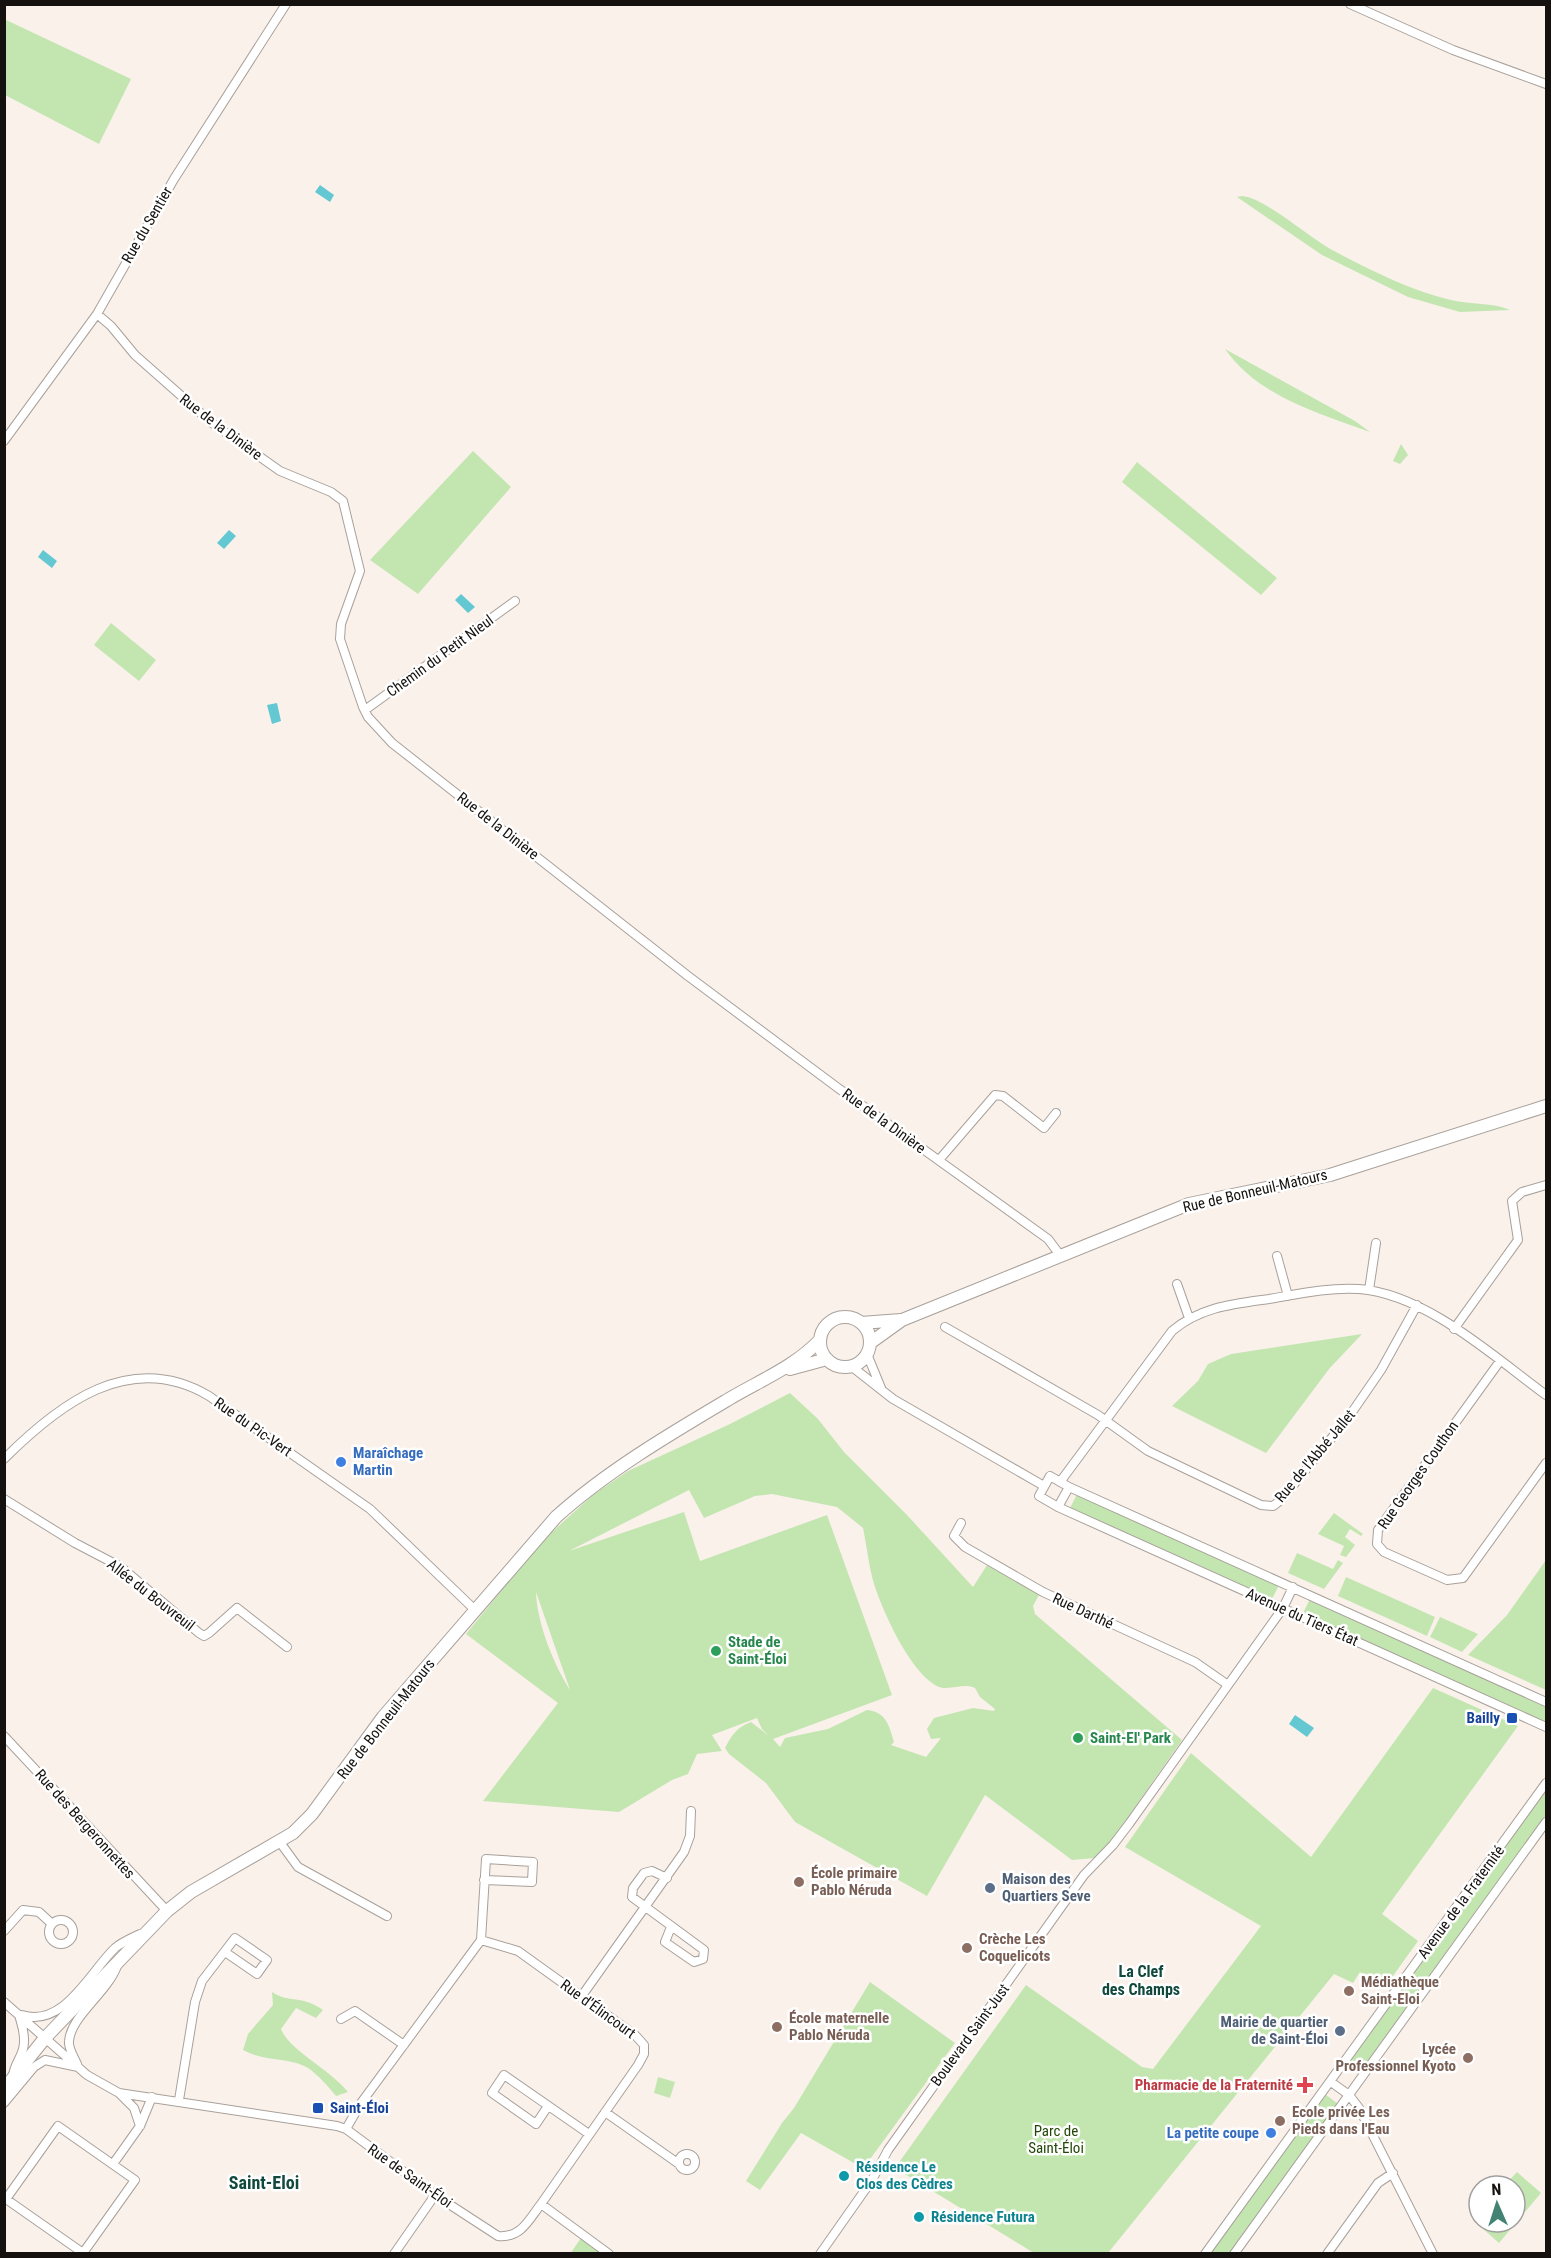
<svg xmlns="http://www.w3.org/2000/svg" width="1551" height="2258" viewBox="0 0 1551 2258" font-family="'Roboto Condensed',sans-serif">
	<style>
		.green { fill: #c3e6b1; fill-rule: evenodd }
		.water { fill: #63c8d2 }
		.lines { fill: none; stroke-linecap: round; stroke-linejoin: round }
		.minor-casing { stroke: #a8a09a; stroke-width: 10 }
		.secondary-casing { stroke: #a8a09a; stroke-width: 14 }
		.minor { stroke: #fff; stroke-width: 8 }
		.secondary { stroke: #fff; stroke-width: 12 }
		.shop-dot { fill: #3f7fe0; stroke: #fff; stroke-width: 2 }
		.leisure-dot { fill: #2e9e5b; stroke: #fff; stroke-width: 2 }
		.transit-dot { fill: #1a4fb4; stroke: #fff; stroke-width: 2 }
		.education-dot { fill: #8d6e63; stroke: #fff; stroke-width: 2 }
		.service-dot { fill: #5c6f8a; stroke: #fff; stroke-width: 2 }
		.health-dot { fill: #e0444e; stroke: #fff; stroke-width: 2 }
		.culture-dot { fill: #0f9aa8; stroke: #fff; stroke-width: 2 }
		.labels { text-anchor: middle; stroke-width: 5; stroke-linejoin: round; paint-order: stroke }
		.street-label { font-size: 15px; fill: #14110f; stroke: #fff }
		.shop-label { font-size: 15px; font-weight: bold; fill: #366cbe; stroke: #fff; text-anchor: start }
		.leisure-label { font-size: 15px; font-weight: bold; fill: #27864d; stroke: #fff; text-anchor: start }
		.transit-label { font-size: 15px; font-weight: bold; fill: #164399; stroke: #fff; text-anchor: end }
		.education-label { font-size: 15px; font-weight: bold; fill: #785e54; stroke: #fff; text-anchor: start }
		.service-label { font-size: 15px; font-weight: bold; fill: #4e5e75; stroke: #fff; text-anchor: start }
		.health-label { font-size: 15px; font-weight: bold; fill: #be3a42; stroke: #fff; text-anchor: end }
		.park-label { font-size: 15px; fill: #234806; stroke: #fff }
		.culture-label { font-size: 15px; font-weight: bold; fill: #0d838f; stroke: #fff; text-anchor: start }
		.neighbourhood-label { font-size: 16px; font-weight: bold; fill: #11493d; stroke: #fff }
		.quarter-label { font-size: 18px; font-weight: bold; fill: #11493d; stroke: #fff }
	</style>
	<rect width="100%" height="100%" fill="#faf1eb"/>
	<!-- green -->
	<path class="green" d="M4,19L131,79L99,144L5,95Z
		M1242,196C1266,198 1311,240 1336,252C1372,271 1412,291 1451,300C1471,305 1492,302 1510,310L1460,312L1408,297L1322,255L1237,197Z
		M1225,349L1355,421L1370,432C1318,413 1259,397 1225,349Z
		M1401,444L1408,455L1400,464L1393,461Z
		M473,451L511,487L418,594L370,560Z
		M1137,462L1277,578L1261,595L1122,482Z
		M111,623L156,660L139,681L94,645Z
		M1362,1334L1329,1369L1266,1453L1172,1406L1198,1381L1208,1364L1231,1354Z
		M790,1393L818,1419L844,1452L907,1515L973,1587L987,1565L1039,1595L1033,1606L1035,1614L1182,1740L1111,1841L1094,1858L1072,1860L985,1795L927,1896L795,1822L766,1783L729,1754L725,1748C732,1735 736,1728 751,1722L769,1736L762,1729L757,1718L712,1735L722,1751L697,1754L688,1774L672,1780L619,1812L483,1801L558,1703L466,1634L543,1540L593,1495L628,1471L728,1425ZM689,1490L704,1518L755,1496L772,1494L837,1507L863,1528C867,1547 869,1569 875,1587C885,1616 909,1669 935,1685C948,1693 962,1682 975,1688L980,1697L995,1709L994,1711L973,1708L934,1718L927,1729L931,1739L941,1738L926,1757L891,1745L894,1742C889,1725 886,1712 867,1710L828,1729L785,1738L780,1747L773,1739L892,1695L827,1515L700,1561L684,1512L569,1551ZM536,1592L570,1690C553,1663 537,1623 536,1592Z
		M1077,1494L1279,1585L1272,1599L1070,1508Z
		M1334,1513L1363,1534L1361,1536L1350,1529L1345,1537L1355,1545L1346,1557L1340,1555L1344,1546L1318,1534Z
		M1297,1553L1333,1569L1338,1560L1343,1563L1324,1589L1288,1573Z
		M1546,1560V1690L1468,1655L1507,1615Z
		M1346,1577L1435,1617L1427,1636L1338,1596Z
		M1310,1599L1546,1706V1723L1303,1613Z
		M1440,1617L1478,1634L1462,1652L1430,1637Z
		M1433,1688L1518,1726L1382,1914L1418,1941L1385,1987L1360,1972L1353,1983L1334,1974L1108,2253H1034L895,2168L1026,1985L1142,2067L1153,2069L1261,1926L1125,1847L1191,1753L1311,1857Z
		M1546,1789V1815L1359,2075L1346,2066Z
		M870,1982L955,2043L865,2166L861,2167L801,2133L760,2190L746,2181L782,2123L794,2108Z
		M272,1992C290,2004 301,1994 323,2010L316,2018L296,2008L281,2029C288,2049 332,2071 348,2092L336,2096C328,2086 318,2075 308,2068C291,2057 265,2062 243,2050L248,2034L273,2005Z
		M658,2077L675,2082L670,2098L654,2093Z
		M1325,2094L1338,2104L1230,2253L1210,2254Z
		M1517,2172L1541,2193L1499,2243L1474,2221L1479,2215V2222H1515V2186H1504Z
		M581,2238L603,2254H570Z"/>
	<!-- water -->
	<path class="water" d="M320,185L334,195L330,202L315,192Z
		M229,530L236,536L224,549L217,543Z
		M43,550L57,561L52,568L38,557Z
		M461,594L475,607L468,613L455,600Z
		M277,703L281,721L272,724L267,705Z
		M1295,1715L1314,1728L1307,1737L1289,1724Z"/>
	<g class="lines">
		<!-- minor casing -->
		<g class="minor-casing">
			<path id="minor" d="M1350,4L1453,50L1546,84
				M97,314L111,326L135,355L212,423L280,471L331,492L343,501L360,571L341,624L340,639L363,707L368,717L392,743L688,976L838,1088L1048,1239L1060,1255
				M4,441L97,314L174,179L286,4
				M365,710L515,601
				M939,1160L995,1095L1003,1096L1044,1128L1056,1113
				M1277,1256L1288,1296
				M1177,1284L1189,1318
				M1369,1290L1376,1243
				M945,1327L1098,1415L1148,1451L1261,1505L1273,1506L1281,1500L1348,1418L1381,1370L1417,1305
				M1454,1329L1518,1240L1512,1201L1522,1192L1546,1185
				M867,1354L881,1388
				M1500,1361L1378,1530L1377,1544L1384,1552L1447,1580L1463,1578L1546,1463
				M851,1366L893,1399L1044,1486
				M4,1459C59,1404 130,1349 209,1396L370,1509L474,1609
				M1050,1476L1069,1487L1058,1507L1039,1496Z
				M1060,1482L1172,1331C1200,1307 1233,1304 1269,1299C1298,1294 1329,1287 1359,1289C1426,1294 1494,1357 1546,1395
				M1069,1487L1546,1702
				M4,1499L75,1543L121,1567L199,1633L204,1636L209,1633L237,1608L287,1647
				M1058,1507L1546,1727
				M961,1523L954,1536L965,1547L1043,1592L1195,1662L1228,1685
				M4,1736L167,1911
				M279,1841L298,1867L387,1916
				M667,1878L652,1871L644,1873L633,1888L632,1897L704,1950L703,1959L694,1962L665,1942L671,1927
				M49 1932a12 12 0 1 1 24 0a12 12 0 1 1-24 0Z
				M4,1931L23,1910L39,1912L52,1924
				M481,1940L518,1951L635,2035L644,2045V2054L638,2065L541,2204
				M581,1997L684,1852L690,1836L691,1811
				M4,2002L87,2075L119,2093L337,2126L346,2129L435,2195L498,2236C521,2238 528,2221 541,2204L609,2254
				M22,2015C64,2028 89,1973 115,1948C122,1942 132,1938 140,1934
				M341,2019L355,2011L404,2045
				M77,2064C74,2057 68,2048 69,2041C71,2016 107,1993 117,1966
				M13,2076C14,2065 20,2060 23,2049C26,2038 22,2025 19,2015
				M1331,2082L1349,2095L1359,2108L1433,2254
				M119,2093L134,2108L140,2126
				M179,2100L195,2002L202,1981L235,1938L267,1960L257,1974L225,1952
				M4,2103L34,2067L45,2060L78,2067
				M548,2106L536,2124L492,2093L504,2075L589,2134
				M605,2112L679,2164
				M58,2126L135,2180L83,2253L6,2199Z
				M346,2129L361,2103L481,1940L486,1859L533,1862L532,1882L484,1880
				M679 2162a8 8 0 1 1 16 0a8 8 0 1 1-16 0Z
				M113,2164L140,2126L152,2097
				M394,2254L435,2195
				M820,2254L872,2180L888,2150L1084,1875L1113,1845L1129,1824L1283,1608L1293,1587
				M1205,2254L1546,1783
				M1234,2254L1546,1822
				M1327,2254L1378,2183L1393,2173"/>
		</g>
		<!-- secondary casing -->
		<g class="secondary-casing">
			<path id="secondary" d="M820 1342a25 25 0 1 1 50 0a25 25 0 1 1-50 0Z
				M861,1323L901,1320
				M870,1343L902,1320L1189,1204L1330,1175L1546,1106
				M790,1369L827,1359
				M4,2089L45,2038L167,1911L191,1892L293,1833L312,1814L383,1717L556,1517C607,1471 670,1434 729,1399C761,1380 794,1367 820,1340"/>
		</g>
		<!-- minor -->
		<use href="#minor" class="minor"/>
		<!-- secondary -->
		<use href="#secondary" class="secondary"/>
	</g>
	<!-- markers -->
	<g class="shop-dot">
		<circle cx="341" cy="1462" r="6"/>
		<circle cx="1271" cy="2133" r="6"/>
	</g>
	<g class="leisure-dot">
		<circle cx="716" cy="1651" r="6"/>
		<circle cx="1078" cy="1738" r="6"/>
	</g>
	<g class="transit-dot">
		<rect x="1506" y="1712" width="12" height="12" rx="3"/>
		<rect x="312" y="2102" width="12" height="12" rx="3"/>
	</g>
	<g class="education-dot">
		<circle cx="799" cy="1882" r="6"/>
		<circle cx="967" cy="1948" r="6"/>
		<circle cx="1349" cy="1991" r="6"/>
		<circle cx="777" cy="2027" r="6"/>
		<circle cx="1468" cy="2058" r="6"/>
		<circle cx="1280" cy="2121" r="6"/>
	</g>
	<g class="service-dot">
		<circle cx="990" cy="1888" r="6"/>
		<circle cx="1340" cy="2031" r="6"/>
	</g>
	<path class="health-dot" d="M1302 2076h6v6h6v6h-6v6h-6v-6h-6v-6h6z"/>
	<g class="culture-dot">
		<circle cx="844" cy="2176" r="6"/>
		<circle cx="919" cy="2217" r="6"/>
	</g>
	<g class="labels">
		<!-- street labels -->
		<g class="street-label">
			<text transform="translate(147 225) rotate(-60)" y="5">Rue du Sentier</text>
			<text transform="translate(221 427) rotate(37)" y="5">Rue de la Dinière</text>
			<text transform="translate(440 656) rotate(-36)" y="5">Chemin du Petit Nieul</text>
			<text transform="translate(498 826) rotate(38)" y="5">Rue de la Dinière</text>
			<text transform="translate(884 1121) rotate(36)" y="5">Rue de la Dinière</text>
			<text transform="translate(1255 1191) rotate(-13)" y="5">Rue de Bonneuil-Matours</text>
			<text transform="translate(253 1427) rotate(35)" y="5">Rue du Pic-Vert</text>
			<text transform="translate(1315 1456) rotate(-50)" y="5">Rue de l'Abbé Jallet</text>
			<text transform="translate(1418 1475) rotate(-55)" y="5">Rue Georges Couthon</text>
			<text transform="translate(151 1595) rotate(38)" y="5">Allée du Bouvreuil</text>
			<text transform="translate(1083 1611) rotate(25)" y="5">Rue Darthé</text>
			<text transform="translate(1302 1617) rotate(24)" y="5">Avenue du Tiers État</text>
			<text transform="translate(386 1719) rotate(-52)" y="5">Rue de Bonneuil-Matours</text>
			<text transform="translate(85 1824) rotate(48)" y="5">Rue des Bergeronnettes</text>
			<text transform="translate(1461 1902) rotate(-54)" y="5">Avenue de la Fraternité</text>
			<text transform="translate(598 2009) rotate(36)" y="5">Rue d'Élincourt</text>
			<text transform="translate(970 2035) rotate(-54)" y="5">Boulevard Saint-Just</text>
			<text transform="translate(410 2176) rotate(35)" y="5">Rue de Saint-Éloi</text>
		</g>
		<!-- shop labels -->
		<g class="shop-label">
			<text x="353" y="1458">Maraîchage<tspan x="353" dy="17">Martin</tspan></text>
			<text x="1259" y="2138" text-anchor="end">La petite coupe</text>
		</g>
		<!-- leisure labels -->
		<g class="leisure-label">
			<text x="728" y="1647">Stade de<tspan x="728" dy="17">Saint-Éloi</tspan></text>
			<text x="1090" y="1743">Saint-El' Park</text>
		</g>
		<!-- transit labels -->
		<g class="transit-label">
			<text x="1500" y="1723">Bailly</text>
			<text x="330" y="2113" text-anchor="start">Saint-Éloi</text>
		</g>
		<!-- education labels -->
		<g class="education-label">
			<text x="811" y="1878">École primaire<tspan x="811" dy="17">Pablo Néruda</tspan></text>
			<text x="979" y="1944">Crèche Les<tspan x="979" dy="17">Coquelicots</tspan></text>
			<text x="1361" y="1987">Médiathèque<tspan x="1361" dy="17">Saint-Eloi</tspan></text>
			<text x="789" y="2023">École maternelle<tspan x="789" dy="17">Pablo Néruda</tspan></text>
			<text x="1456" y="2054" text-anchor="end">Lycée<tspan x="1456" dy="17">Professionnel Kyoto</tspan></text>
			<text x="1292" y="2117">Ecole privée Les<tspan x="1292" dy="17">Pieds dans l'Eau</tspan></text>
		</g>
		<!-- service labels -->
		<g class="service-label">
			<text x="1002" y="1884">Maison des<tspan x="1002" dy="17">Quartiers Seve</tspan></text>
			<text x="1328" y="2027" text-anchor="end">Mairie de quartier<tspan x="1328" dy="17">de Saint-Éloi</tspan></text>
		</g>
		<!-- health labels -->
		<g class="health-label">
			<text x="1293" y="2090">Pharmacie de la Fraternité</text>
		</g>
		<!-- park labels -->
		<g class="park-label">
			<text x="1056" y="2136">Parc de<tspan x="1056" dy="17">Saint-Éloi</tspan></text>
		</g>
		<!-- culture labels -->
		<g class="culture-label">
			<text x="856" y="2172">Résidence Le<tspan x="856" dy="17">Clos des Cèdres</tspan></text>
			<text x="931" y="2222">Résidence Futura</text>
		</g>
		<!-- neighbourhood labels -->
		<g class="neighbourhood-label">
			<text x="1141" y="1977">La Clef<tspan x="1141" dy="18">des Champs</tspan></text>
		</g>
		<!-- quarter labels -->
		<g class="quarter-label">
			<text x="264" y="2189">Saint-Eloi</text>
		</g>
	</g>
	<!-- border -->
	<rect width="1551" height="2258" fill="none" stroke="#14110f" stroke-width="12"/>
	<!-- north arrow -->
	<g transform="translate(1497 2204) rotate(357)"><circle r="28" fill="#ffffff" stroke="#a1a09f" stroke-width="1.5"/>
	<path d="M0-4.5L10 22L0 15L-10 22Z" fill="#428374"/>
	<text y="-9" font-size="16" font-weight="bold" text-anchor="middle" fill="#14110f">N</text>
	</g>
</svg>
